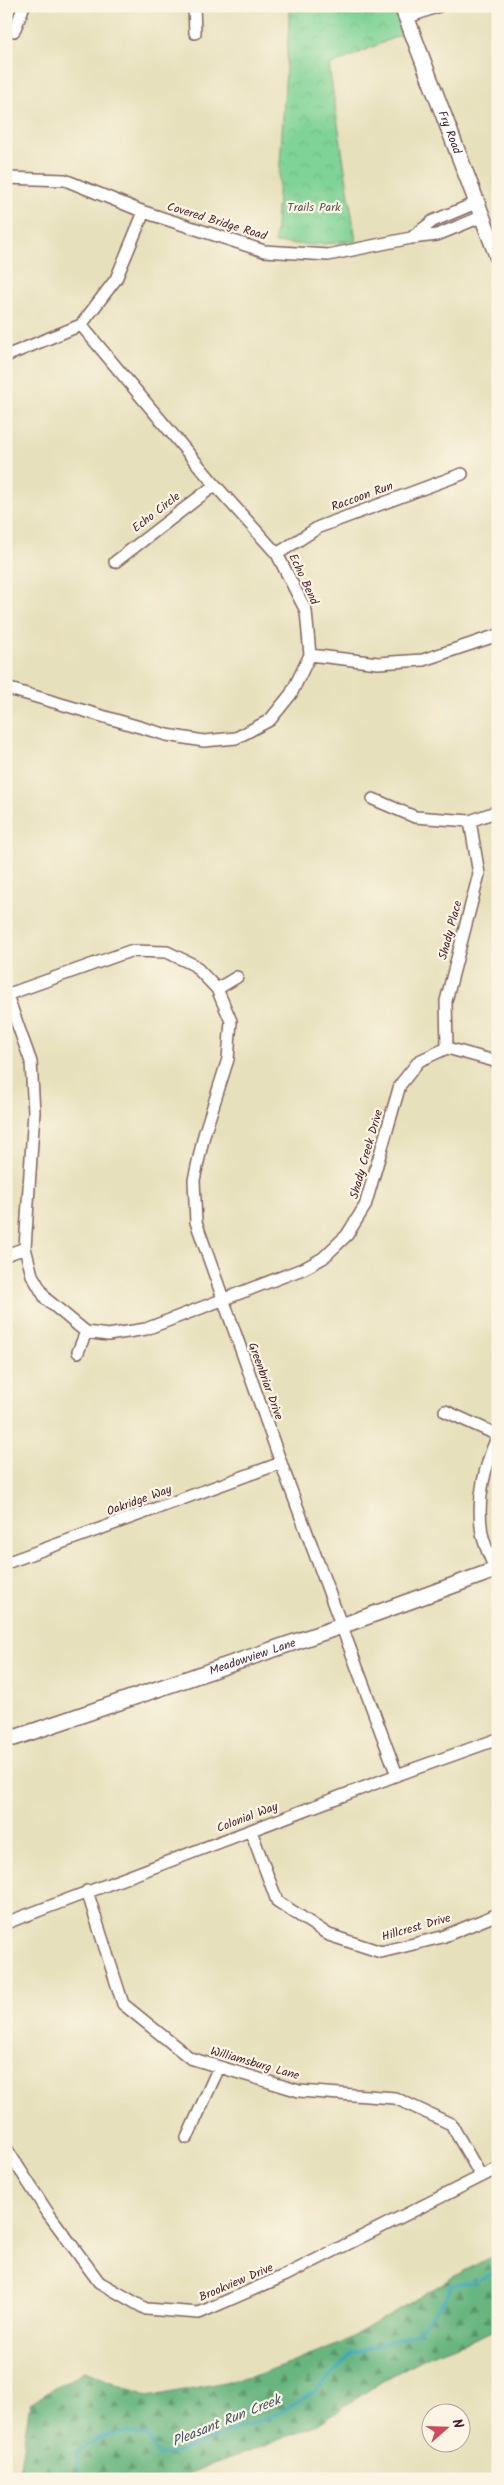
<svg xmlns="http://www.w3.org/2000/svg" width="504" height="2485" viewBox="0 0 504 2485" font-family="Kalam,sans-serif">
	<style>
		.forest { fill: url(#forest-firs); stroke: #586a55 }
		.park { fill: url(#park-crowns); stroke: #647960 }
		.lines { fill: none; stroke-linecap: round; stroke-linejoin: round }
		.stream { stroke: #3ca9bc; stroke-width: 3 }
		.street-casing { stroke: #81635e; stroke-width: 14 }
		.secondary-casing { stroke: #81635e; stroke-width: 18 }
		.street { stroke: #fff; stroke-width: 11 }
		.secondary { stroke: #fff; stroke-width: 15 }
		.labels { text-anchor: middle; stroke-width: 4.5; stroke-linejoin: round; paint-order: stroke }
		.street-label { font-size: 12px; fill: #4a1f2b; stroke: #fcf5e5 }
		.park-label { font-size: 12px; fill: #5a554b; stroke: #fcf5e5 }
		.water-label { font-size: 14px; font-style: italic; fill: #445665; stroke: #fcf5e5 }
	</style>
	<defs>
		<pattern id="forest-firs" width="22" height="20" patternUnits="userSpaceOnUse" patternTransform="scale(1.25)"><rect width="22" height="20" fill="#67b57f"/><path d="M5 1l3.5 6h-7zM16 11l3.5 6h-7z" fill="#579368"/></pattern>
		<pattern id="park-crowns" width="20" height="18" patternUnits="userSpaceOnUse" patternTransform="scale(1.25)"><rect width="20" height="18" fill="#7fd396"/><path d="M2 6a3 3 0 1 1 6 0M12 15a3 3 0 1 1 6 0" fill="none" stroke="#6fb581"/></pattern>
	</defs>
	<rect width="100%" height="100%" fill="#fcf5e5"/>
	<filter id="ink" filterUnits="userSpaceOnUse"><feTurbulence type="fractalNoise" baseFrequency=".02" numOctaves="2"/><feDisplacementMap in="SourceGraphic" scale="10" xChannelSelector="R" yChannelSelector="G"/><feConvolveMatrix kernelMatrix="1 2 1 2 8 2 1 2 1" color-interpolation-filters="sRGB"/></filter>
	<filter id="wash" filterUnits="userSpaceOnUse"><feTurbulence type="fractalNoise" baseFrequency=".0096" numOctaves="4" result="noise"/><feDisplacementMap in="SourceGraphic" scale="20" xChannelSelector="R" yChannelSelector="G"/><feGaussianBlur stdDeviation="1.12" result="paint"/><feColorMatrix in="noise" values="0 0 0 0 0 0 0 0 0 0 0 0 0 0 0 0 0 1.4 0 .05"/><feComposite in="paint" operator="in"/></filter>
	<g filter="url(#wash)">
		<rect width="100%" height="100%" fill="#e7e0bc"/>
		<!-- forest -->
		<path class="forest" d="M498,2254V2329L427,2357L387,2378L315,2426L174,2479H18L30,2403L85,2371L148,2397L260,2375L340,2344L465,2270Z"/>
		<!-- park -->
		<path class="park" d="M290,6H397L407,32L329,66L356,241L312,245L275,243Z"/>
		<g class="lines">
			<!-- stream -->
			<path class="stream" d="M80,2479L76,2453C104,2431 116,2430 149,2436L158,2456L169,2455L279,2413L315,2392L351,2354L417,2333L447,2297L451,2285L473,2282L498,2271"/>
		</g>
	</g>
	<g filter="url(#ink)">
		<g class="lines">
			<!-- street casing -->
			<g class="street-casing">
				<path id="street" d="M194,6L195,33
					M406,18L439,6
					M14,31L24,6
					M6,178L65,180L144,212L264,251L328,255L411,238L437,235L481,217
					M411,238L433,221L476,203
					M6,356L81,325L116,279L144,212
					M277,554L319,527L462,474
					M115,562L215,485
					M310,655L378,663L423,660L498,635
					M6,688L167,735L204,741L236,738L270,720L291,694L310,655L306,611L277,554L215,485L81,325
					M373,799L415,817L470,821L498,811
					M217,989L231,1021L228,1059L204,1135L194,1180L196,1222L281,1463L397,1775
					M6,995L130,951L167,952L194,965L217,989L237,977
					M7,995L31,1062L34,1112L25,1248L32,1275L46,1299L86,1332L78,1352
					M447,1048L446,1001L479,874L470,821
					M6,1255L25,1248
					M86,1332L108,1335L146,1329L305,1268L323,1258L347,1235L365,1206L400,1085L419,1061L447,1048L498,1062
					M445,1411L498,1435C485,1466 476,1498 482,1533C484,1545 491,1558 495,1570
					M6,1563L281,1463
					M251,1831L277,1901L329,1935L381,1952L442,1937L498,1914
					M87,1891L123,2004L190,2058L299,2091L395,2098L451,2124L481,2176
					M6,1923L397,1775L498,1739
					M187,2138L219,2067
					M6,2148L48,2213L99,2282L146,2309L199,2313L286,2275L498,2168"/>
			</g>
			<!-- secondary casing -->
			<g class="secondary-casing">
				<g id="secondary">
					<path id="s1" d="M402,6L498,258"/>
					<path id="s2" d="M6,1738H14L333,1629L498,1569"/>
				</g>
			</g>
			<!-- street -->
			<use href="#street" class="street"/>
			<!-- secondary -->
			<use href="#secondary" class="secondary"/>
		</g>
	</g>
	<g class="labels">
		<!-- street labels -->
		<g class="street-label">
			<text dy="4" stroke="none"><textPath href="#s1" startOffset="135">Fry Road</textPath></text>
			<text transform="translate(217 221) rotate(17)" y="4">Covered Bridge Road</text>
			<text transform="translate(362 496) rotate(-20)" y="4">Raccoon Run</text>
			<text transform="translate(156 512) rotate(-38)" y="4">Echo Circle</text>
			<text transform="translate(304 579) rotate(65)" y="4">Echo Bend</text>
			<text transform="translate(450 930) rotate(-75)" y="4">Shady Place</text>
			<text transform="translate(366 1154) rotate(-74)" y="4">Shady Creek Drive</text>
			<text transform="translate(266 1381) rotate(70)" y="4">Greenbriar Drive</text>
			<text transform="translate(139 1500) rotate(-20)" y="4">Oakridge Way</text>
			<text dy="4" stroke="none"><textPath href="#s2" startOffset="260">Meadowview Lane</textPath></text>
			<text transform="translate(247 1817) rotate(-21)" y="4">Colonial Way</text>
			<text transform="translate(416 1927) rotate(-16)" y="4">Hillcrest Drive</text>
			<text transform="translate(255 2063) rotate(16)" y="4">Williamsburg Lane</text>
			<text transform="translate(236 2282) rotate(-23)" y="4">Brookview Drive</text>
		</g>
		<!-- park labels -->
		<g class="park-label">
			<text x="314" y="211">Trails Park</text>
		</g>
		<!-- water labels -->
		<g class="water-label">
			<text transform="translate(226 2420) rotate(-22)" y="5">Pleasant Run Creek</text>
		</g>
	</g>
	<!-- margin -->
	<rect width="504" height="2485" fill="none" stroke="#fcf5e5" stroke-width="25"/>
	<!-- north arrow -->
	<g transform="translate(446 2428) rotate(70)"><circle r="24" fill="#fcf5e5" stroke="#b59f9b"/>
	<path d="M0-4L9 19L0 12L-9 19Z" fill="#d1495b"/>
	<text y="-8" font-size="14" font-weight="bold" text-anchor="middle" fill="#4a1f2b">N</text>
	</g>
</svg>
